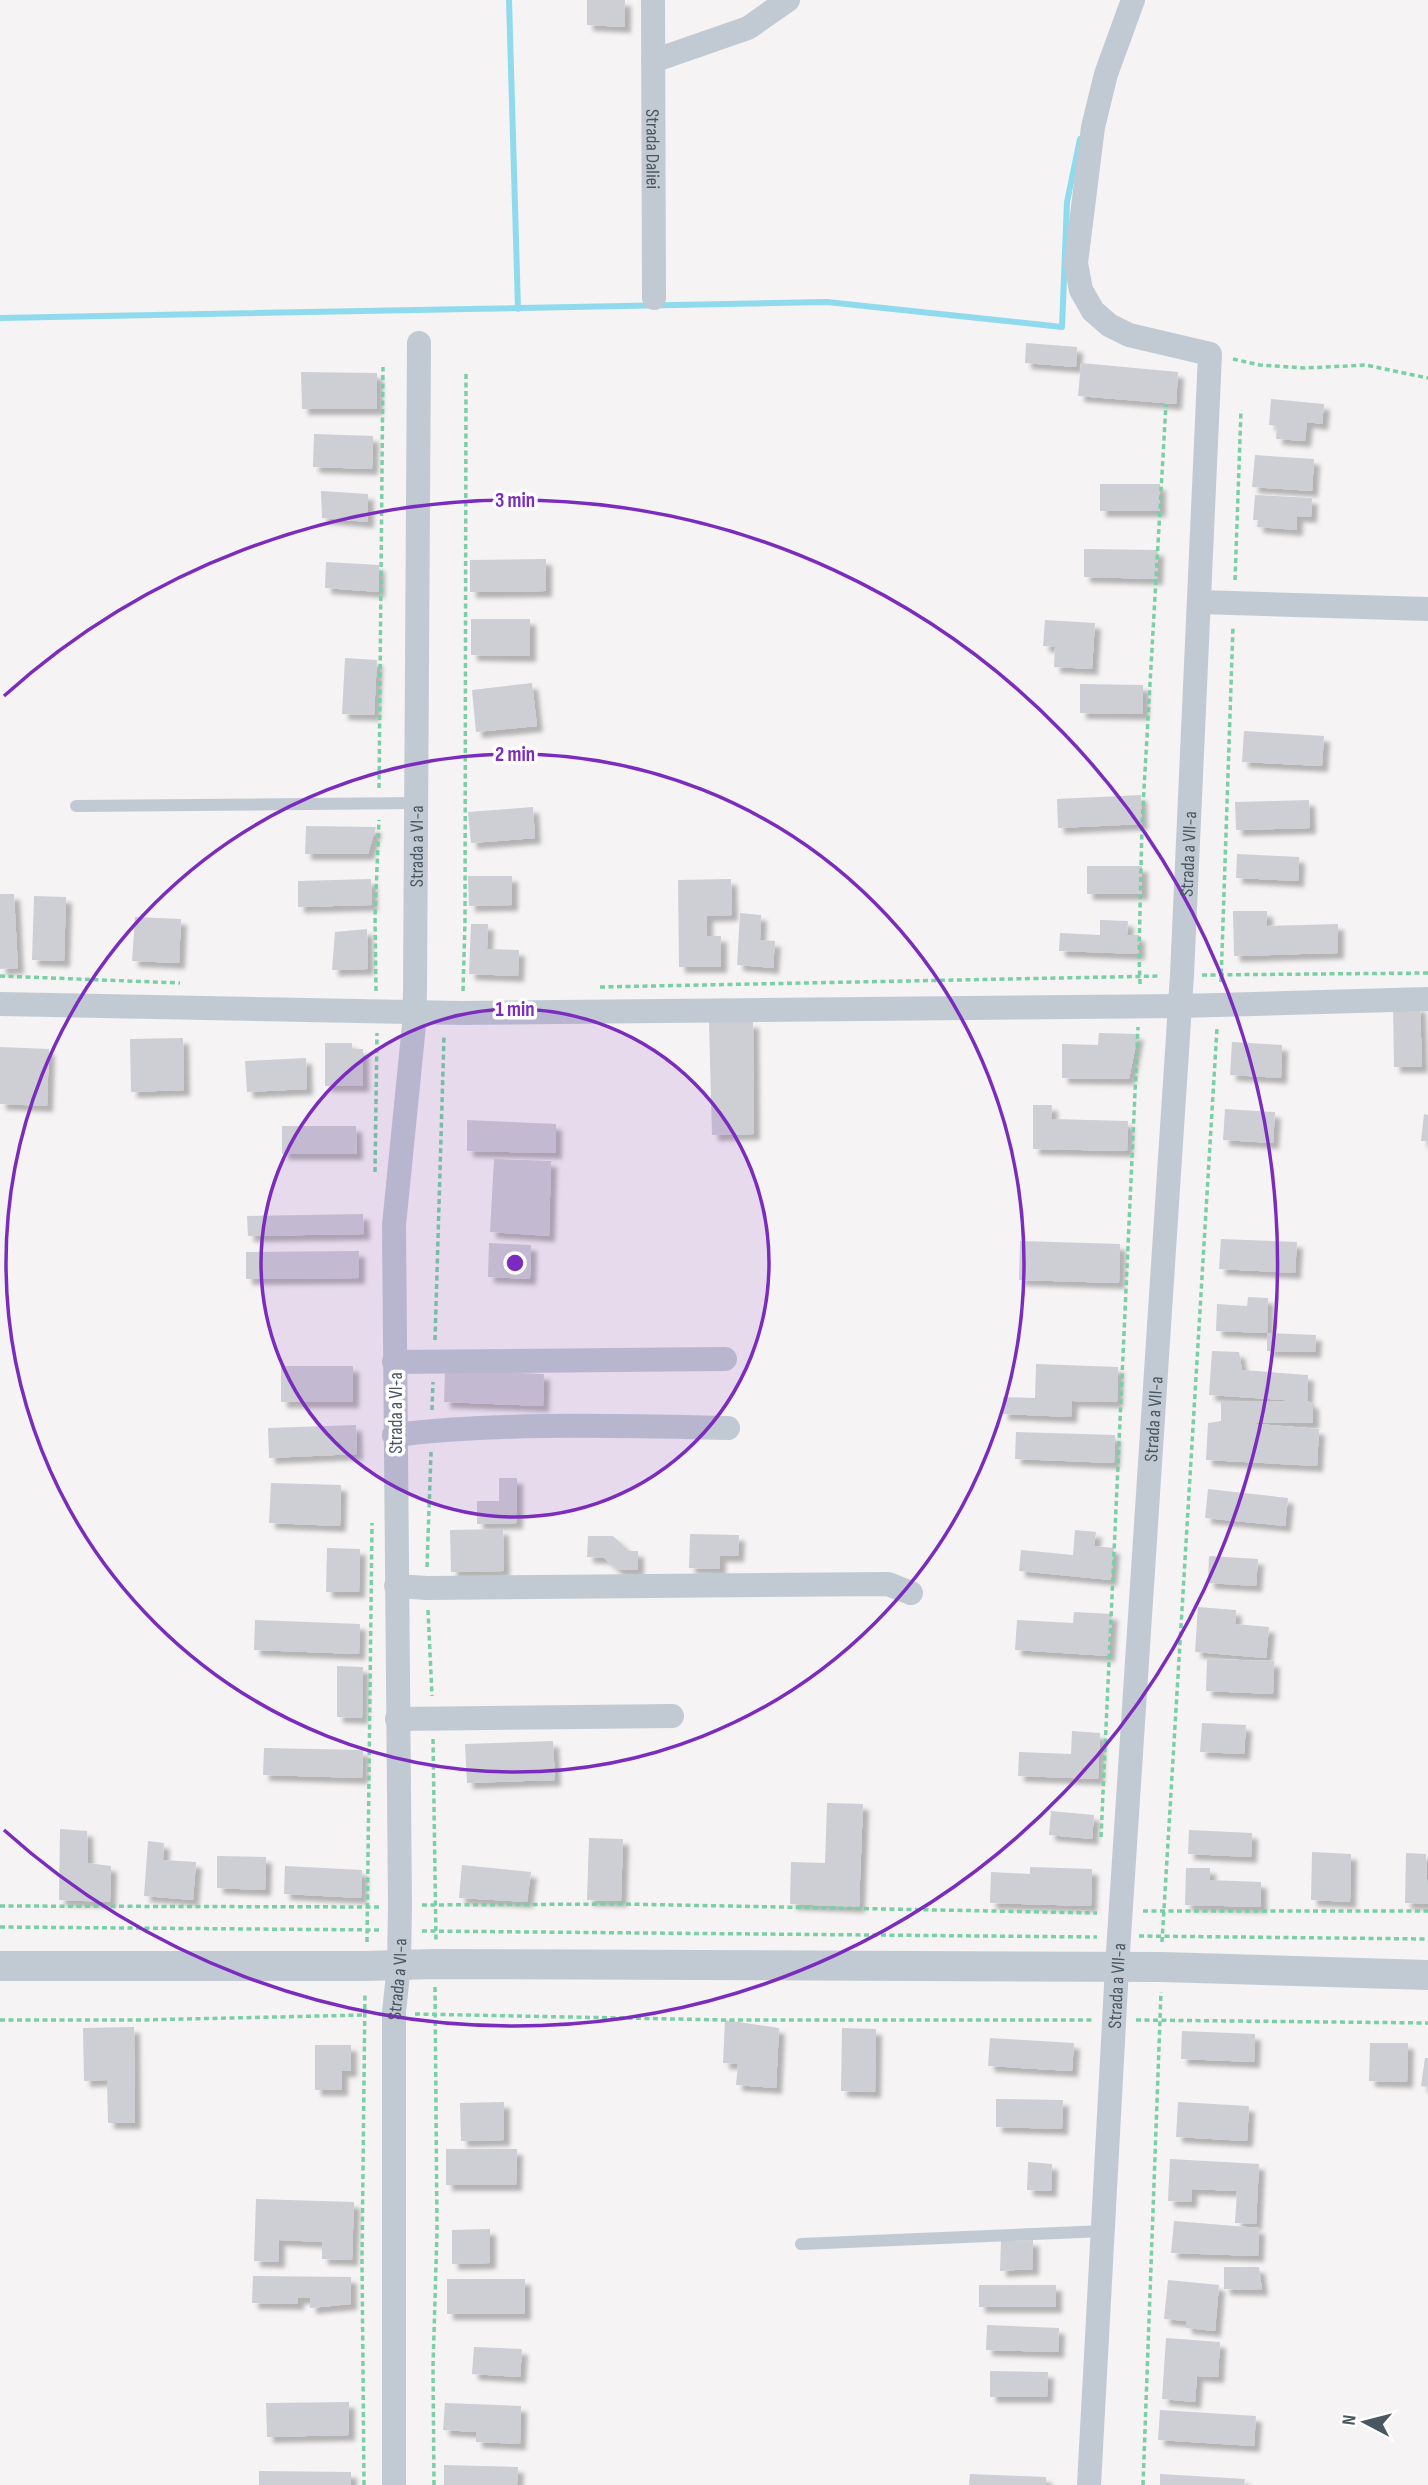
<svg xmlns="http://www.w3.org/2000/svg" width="1428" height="2485" viewBox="0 0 1428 2485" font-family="'Sofia Sans Condensed',sans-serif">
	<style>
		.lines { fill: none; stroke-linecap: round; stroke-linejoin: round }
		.stream { stroke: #90daee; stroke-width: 6 }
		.building { fill: #cdcfd5; filter: url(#shadow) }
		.path { stroke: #7ad0a6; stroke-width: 3.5; stroke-dasharray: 5 3.5; stroke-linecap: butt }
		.service { stroke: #c1cad2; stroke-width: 12 }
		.minor { stroke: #c1cad2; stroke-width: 24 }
		.tertiary { stroke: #c1cad2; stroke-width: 30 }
		.ring { fill: none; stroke: #7b2cbf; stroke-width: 3.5 }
		.labels { text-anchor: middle; stroke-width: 7; stroke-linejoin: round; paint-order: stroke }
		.street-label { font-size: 19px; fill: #4a5661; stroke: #fff }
		.centre { fill: #7b2cbf; stroke: #fff; stroke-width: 3.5 }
		.ring-label { font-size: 21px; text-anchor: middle; font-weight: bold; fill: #7b2cbf; stroke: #fff; stroke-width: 7; stroke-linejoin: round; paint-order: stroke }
	</style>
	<defs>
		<filter id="shadow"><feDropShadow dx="6" dy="6" stdDeviation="2" flood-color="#0004"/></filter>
	</defs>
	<rect width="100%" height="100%" fill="#f5f3f3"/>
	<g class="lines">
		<!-- stream -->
		<path class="stream" d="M509,0L518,309
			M0,318L827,302L1062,327L1067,202L1080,139"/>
	</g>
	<!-- building -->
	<path class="building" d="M587,0H625V27L587,25Z
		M1026,343L1077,347L1076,367L1025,363Z
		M1081,363L1178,372L1176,404L1078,396Z
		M301,372L377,373V409H302Z
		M1271,399L1324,404L1322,424L1307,422L1305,441L1276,439L1277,426L1269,425Z
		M314,434L373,436L372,469L313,467Z
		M1255,455L1314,459L1312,491L1252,487Z
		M1100,484H1160V511H1100Z
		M321,491L368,494V522L322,518Z
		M1255,495L1312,498L1311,517L1297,516V530L1257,527L1258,520H1253Z
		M1084,549L1158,550L1157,579L1084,577Z
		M546,559V591L470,592V560Z
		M326,562L379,565V592L325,588Z
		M471,619H530V656L471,655Z
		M1045,620L1095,623L1092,669L1054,667L1055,647L1043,646Z
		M345,658L377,660L374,715L342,714Z
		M532,683L537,726L476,732L472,690Z
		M1080,684L1143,685V714L1080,713Z
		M1244,731L1324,736L1322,766L1242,762Z
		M1141,795L1142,824L1058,828L1057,799Z
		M1309,800L1310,828L1236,830L1235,802Z
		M533,807L535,838L471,843L468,812Z
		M306,826L376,827L368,854H305Z
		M1237,854L1299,857L1298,881L1236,878Z
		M1087,866H1142V894H1087Z
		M468,876H512V905L469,906Z
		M371,879L372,905L298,907V881Z
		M731,879L732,915L707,916V936H721V967H679L678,880Z
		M0,894H14L18,968L0,969Z
		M34,896L66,897L64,961L32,960Z
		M1233,911H1267V926L1338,924V953L1234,956Z
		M740,913L761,915L760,940L775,941L773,968L737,965Z
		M135,917L181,919L179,963L132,961Z
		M1100,920L1128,921L1127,935H1139V954L1059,951L1060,933L1100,935Z
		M471,924H488L487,949L519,950L518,976L469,974Z
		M367,929L368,969L332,970L335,932Z
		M1393,1006H1420L1422,1067H1394Z
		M709,1022H753L754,1134L712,1135Z
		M1099,1033L1138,1034L1129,1079L1062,1078V1044L1098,1045Z
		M183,1038L184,1090L131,1092L130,1039Z
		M1232,1042L1282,1045L1281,1078L1230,1075Z
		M325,1043H352V1049H363V1086H325Z
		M0,1047L49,1049L47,1106L0,1104Z
		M306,1058L307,1089L247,1092L245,1061Z
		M1033,1105H1052L1051,1119L1128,1121L1127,1151L1033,1149Z
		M1225,1109L1275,1112L1273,1143L1223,1140Z
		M1424,1114L1428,1115V1141H1421Z
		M467,1120L556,1124V1153L467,1151Z
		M282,1126H356L357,1154H282Z
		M494,1159L551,1161L549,1236L490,1232Z
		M363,1214L364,1234L248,1236L247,1216Z
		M1221,1239L1297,1242L1295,1273L1219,1269Z
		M1020,1241L1120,1244L1119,1283L1019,1280Z
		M489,1243L531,1245L530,1279L488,1277Z
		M359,1251V1278L246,1279V1252Z
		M1248,1297L1268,1298L1267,1333L1316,1335L1315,1352L1267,1351V1333L1216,1331L1217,1304L1247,1306Z
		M1212,1351L1239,1352L1242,1370L1308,1375L1307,1401L1313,1403V1423L1232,1422L1319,1429L1317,1466L1206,1460L1208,1423L1221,1421V1401H1298L1209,1395Z
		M1036,1364L1118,1367L1117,1402L1072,1401L1071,1417L1002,1414L1003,1397L1035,1398Z
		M281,1366H353V1402H281Z
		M445,1370L544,1374L543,1406L444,1402Z
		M356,1425L357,1454L269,1458L268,1428Z
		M1016,1432L1115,1435L1114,1463L1015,1459Z
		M499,1478H517V1523L477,1524V1501H499Z
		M271,1483L341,1485L340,1526L269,1523Z
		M1208,1489L1288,1498L1285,1526L1205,1518Z
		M503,1529L504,1571L451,1572L450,1530Z
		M1075,1530L1096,1532L1094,1546L1114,1548L1111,1580L1019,1571L1021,1550L1073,1555Z
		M690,1534L739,1535L738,1556H720V1569L689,1568Z
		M588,1536H613L629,1551H638V1570H618L604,1558L587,1557Z
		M327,1548L360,1549L359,1592H326Z
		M1209,1556L1258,1559L1256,1586L1208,1583Z
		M1198,1607L1236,1610L1235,1624L1269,1627L1266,1658L1195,1652Z
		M1074,1612L1112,1614L1109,1656L1015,1650L1017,1620L1073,1623Z
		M255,1620L360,1624L359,1654L254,1650Z
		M1207,1659L1274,1661L1273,1694L1206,1691Z
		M337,1666L363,1667L362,1718L337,1717Z
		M1202,1723L1246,1725L1244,1754L1200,1752Z
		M1072,1731L1100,1733L1098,1779L1018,1776L1019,1752L1071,1754Z
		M553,1741L555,1780L467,1783L465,1744Z
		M264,1748L363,1750L362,1778L263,1775Z
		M827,1803L863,1804L859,1907L790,1904L791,1862L825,1863Z
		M1051,1811L1094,1815L1092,1839L1049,1835Z
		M60,1829L87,1831L88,1863L111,1866L110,1902L59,1900Z
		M1189,1830L1252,1833L1251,1857L1188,1854Z
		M589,1838L623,1839L621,1901L587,1900Z
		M148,1841L164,1843L163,1860L196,1862L193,1900L144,1896Z
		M1312,1852L1351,1854L1350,1902L1311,1900Z
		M1406,1853L1426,1854L1428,1904L1405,1903Z
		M217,1856L266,1857L265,1890L217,1888Z
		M462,1865L531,1872L527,1902L459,1898Z
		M285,1866L362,1870L361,1898L284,1894Z
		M1030,1867L1092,1869L1091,1906L990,1903L991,1872L1030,1874Z
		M1186,1868H1210V1880L1261,1882V1907L1185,1905Z
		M725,2020L779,2028L776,2088L736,2085L738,2064L723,2063Z
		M134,2027L135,2123H108L107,2080L84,2081L83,2028Z
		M842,2028L876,2029L875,2092L841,2091Z
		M1182,2031L1255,2034L1254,2062L1181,2059Z
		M990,2038L1074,2043L1072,2071L988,2066Z
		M1370,2043H1408L1407,2082L1369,2081Z
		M315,2045H351V2071H342V2090H315Z
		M1425,2058H1428V2087L1421,2086Z
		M996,2099L1063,2100L1062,2129L996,2127Z
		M504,2102V2140L461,2141L460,2103Z
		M1178,2102L1249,2106L1247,2141L1176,2137Z
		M446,2149H517L516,2185H446Z
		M1170,2159L1259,2164L1256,2224L1235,2223L1237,2191L1192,2189L1191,2202L1168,2201Z
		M1028,2162L1052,2164L1051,2191L1027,2190Z
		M256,2199L354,2202L352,2260L322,2259V2242L279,2240V2262L254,2261Z
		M1174,2221L1259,2228L1258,2256L1171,2253Z
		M490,2229V2263L452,2264V2230Z
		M1033,2240V2269L1000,2271L1001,2241Z
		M1224,2267H1259L1262,2290L1224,2289Z
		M253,2276L351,2277V2304L310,2308V2298H298V2304L252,2303Z
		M447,2279H525V2314H447Z
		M1168,2280L1219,2285L1215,2331L1186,2328V2321L1164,2319Z
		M979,2285H1056V2307H979Z
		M987,2325L1059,2328L1058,2352L986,2350Z
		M1166,2338L1220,2342L1218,2377L1197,2376L1195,2402L1162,2399Z
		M474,2347L522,2349L520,2377L472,2374Z
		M990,2371L1048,2372L1047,2397H990Z
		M349,2402V2435L267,2437L266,2403Z
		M445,2403L521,2406L520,2444L476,2442V2432L443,2430Z
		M1160,2410L1256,2416L1254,2446L1158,2440Z
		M444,2465L518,2467L517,2485H444Z
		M259,2471L351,2472V2485H259Z
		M970,2474L1046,2477V2485H969Z
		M1160,2474L1245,2479L1244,2485H1160Z"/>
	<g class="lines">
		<!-- path -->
		<path class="path" d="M1233,359L1260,365L1305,368L1366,365L1428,378
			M1235,580L1241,410
			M379,788L383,367
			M1202,975L1428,973
			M0,976L180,983
			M1221,982L1233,626
			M1140,984L1139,954L1142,824L1166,404
			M600,987L1160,976
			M376,991L375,917L379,820
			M463,991L465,921L466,373
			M375,1172L377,1033
			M435,1340L444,1036
			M432,1410L433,1382
			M427,1567L431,1452
			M428,1610L432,1696
			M433,1739L436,1941
			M1101,1837L1138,1027
			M422,1905L621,1904L1097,1913
			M0,1906L380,1907
			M1143,1911H1428
			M0,1927L379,1930
			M422,1931L1097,1937
			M1139,1936L1428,1939
			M367,1942L372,1523
			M1162,1942L1217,1028
			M415,2014L725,2020H1093
			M0,2020H140L365,2015
			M1136,2020L1428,2023
			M364,2485L362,2258L365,1992
			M434,2485L433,2367L437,2231L435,1987
			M1143,2485L1161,1992"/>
		<!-- service -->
		<path class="service" d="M76,806L416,803
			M801,2244L1104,2231"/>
		<!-- minor -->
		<g class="minor">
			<path id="s1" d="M653,0L654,298"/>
			<path d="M653,61L748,28L788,0"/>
			<path d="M1200,602L1428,609"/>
			<path d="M0,1004L461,1013L1180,1006L1428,999"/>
			<path d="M394,1362L725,1359"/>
			<path d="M394,1435C505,1422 617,1426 728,1428"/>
			<path d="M396,1586L427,1588L888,1584L911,1593"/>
			<path d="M397,1719L672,1716"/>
			<path id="s2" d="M394,2485V2012L399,1965L400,1905L394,1225L414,1025L415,990L419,343"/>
			<path id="s3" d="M1089,2485L1117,1967L1182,975L1210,354L1129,335L1109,325L1093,311L1081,290L1076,263L1093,127L1106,74L1133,0"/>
		</g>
		<!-- tertiary -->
		<path class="tertiary" d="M0,1966H365L435,1964L1162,1967L1428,1975"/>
	</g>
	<!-- distance rings -->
	<circle cx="515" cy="1263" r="254" fill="#7b2cbf" fill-opacity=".12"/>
	<g class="ring">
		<circle cx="515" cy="1263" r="254"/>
		<circle cx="515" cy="1263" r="509"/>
		<path d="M4 696A763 763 0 1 1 4 1830"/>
	</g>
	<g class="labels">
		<!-- street labels -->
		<g class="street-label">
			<text dy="7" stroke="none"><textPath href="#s1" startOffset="149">Strada Daliei</textPath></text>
			<text dy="7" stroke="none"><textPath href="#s2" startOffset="1640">Strada a VI-a</textPath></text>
			<text dy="7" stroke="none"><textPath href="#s3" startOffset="1634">Strada a VII-a</textPath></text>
			<text transform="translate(395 1413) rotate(-90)" y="7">Strada a VI-a</text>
			<text dy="7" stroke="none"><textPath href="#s3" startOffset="1068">Strada a VII-a</textPath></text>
			<text dy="7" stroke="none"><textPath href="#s2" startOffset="506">Strada a VI-a</textPath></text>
			<text dy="7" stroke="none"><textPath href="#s3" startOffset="500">Strada a VII-a</textPath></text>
		</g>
	</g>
	<circle cx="515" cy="1263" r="10" class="centre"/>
	<g class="ring-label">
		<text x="515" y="507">3 min</text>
		<text x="515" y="761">2 min</text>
		<text x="515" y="1016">1 min</text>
	</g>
	<!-- north arrow -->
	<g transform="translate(1365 2422) rotate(277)" stroke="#ffffff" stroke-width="5" paint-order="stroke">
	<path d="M0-5L12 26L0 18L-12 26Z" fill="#4a5661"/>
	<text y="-10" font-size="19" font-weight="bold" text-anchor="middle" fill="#4a5661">N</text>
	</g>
</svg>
